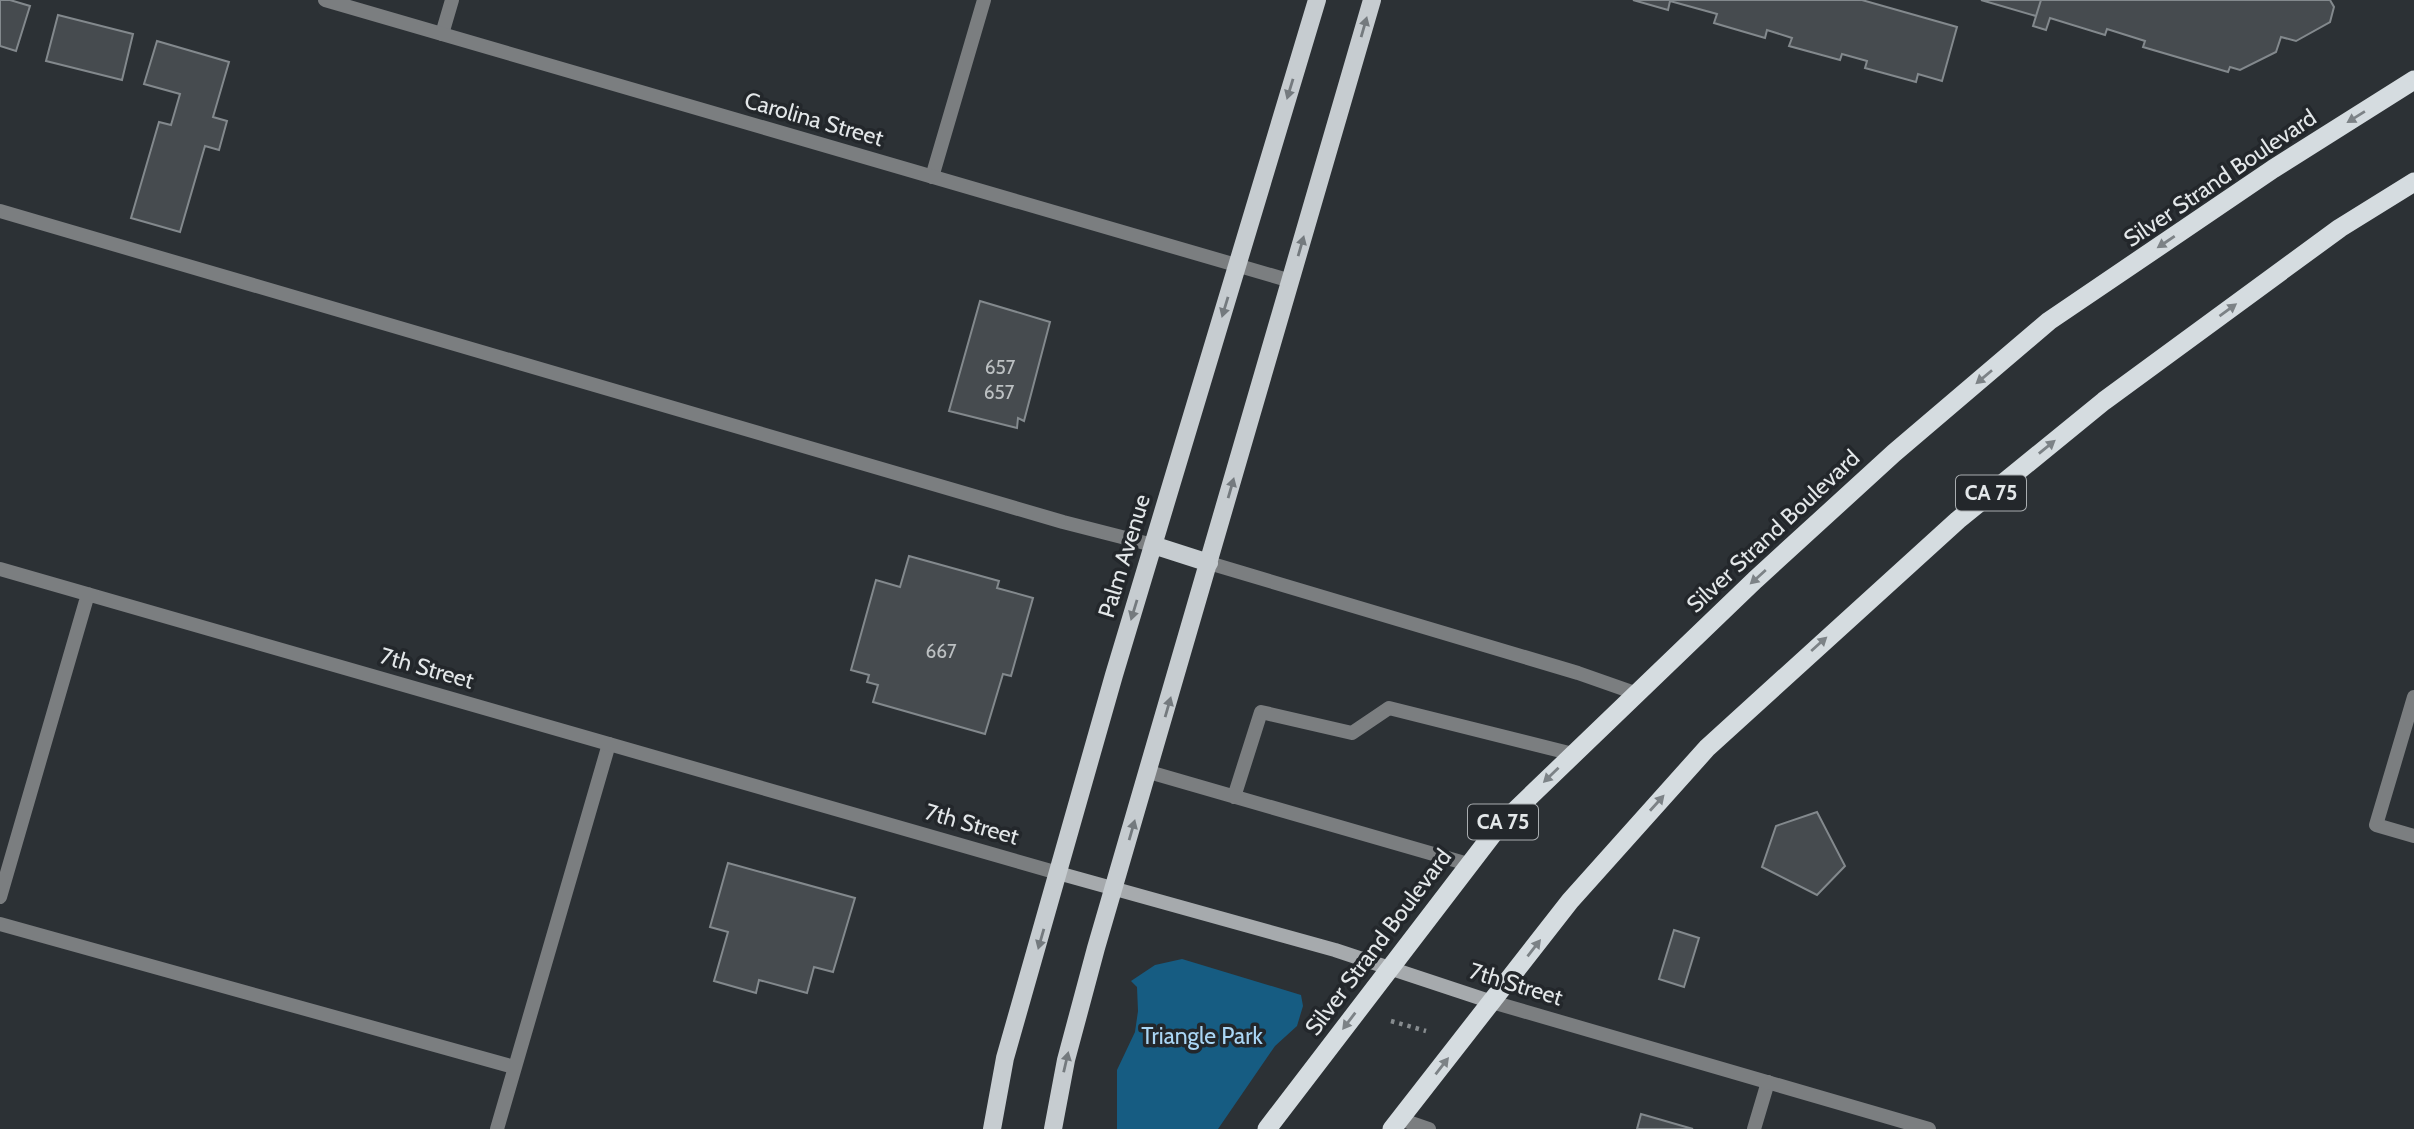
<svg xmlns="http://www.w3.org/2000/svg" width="2414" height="1129" viewBox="0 0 2414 1129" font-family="Cabin,sans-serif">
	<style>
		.green { fill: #165c82 }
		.building { fill: #464b4f; stroke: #83898d; stroke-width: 2 }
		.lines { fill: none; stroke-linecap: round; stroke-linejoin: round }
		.path { stroke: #878c8f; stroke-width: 4.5; stroke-dasharray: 3.5 5; stroke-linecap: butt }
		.service { stroke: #7b7e80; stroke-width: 14 }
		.minor { stroke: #7b7e80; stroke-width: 14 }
		.tertiary { stroke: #7b7e80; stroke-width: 14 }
		.secondary { stroke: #a6aaad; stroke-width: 14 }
		.primary { stroke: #c6ccd0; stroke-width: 18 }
		.trunk { stroke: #d5dce0; stroke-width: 19 }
		.oneway { fill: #747a7e }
		.oneway2 { fill: #7c8286 }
		.labels { text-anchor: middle; stroke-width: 7; stroke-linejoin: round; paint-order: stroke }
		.number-label { font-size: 19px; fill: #bcc0c2 }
		.shield { fill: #23272b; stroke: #a9adb0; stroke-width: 2 }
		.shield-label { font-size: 21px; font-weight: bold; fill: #e3e7e9 }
		.street-label { font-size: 23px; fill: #e3e7e9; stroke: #23272b }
		.park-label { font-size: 23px; fill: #aad6f5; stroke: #23272b }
	</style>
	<rect width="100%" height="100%" fill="#2c3135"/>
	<!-- green -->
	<path class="green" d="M1182,959L1301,995L1303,1006L1297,1026L1275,1046L1218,1129H1117V1070L1135,1032L1138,1011L1137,987L1131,981L1155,965Z"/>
	<!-- building -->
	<path class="building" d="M0,0H10L30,6L16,51L0,46Z
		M1633,0H1862L1957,27L1942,81L1918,74L1916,82L1865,68L1867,61L1842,54L1840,60L1789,46L1792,38L1767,30L1765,38L1714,23L1717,14L1670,1L1668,10Z
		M1981,0H2041L2036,16Z
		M2041,0H2330L2334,7L2330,22L2296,41L2281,37L2276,52L2240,70L2230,67L2228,72L2143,47L2145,41L2107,29L2105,35L2050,18L2046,30L2033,26Z
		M58,15L133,34L122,80L46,61Z
		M157,41L229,62L213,117L227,121L219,150L205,146L180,232L131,218L159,122L171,125L180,94L144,84Z
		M980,301L1050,322L1024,421L1018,418L1017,428L949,411Z
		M909,556L999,581L997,588L1033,598L1011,676L1003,674L985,734L873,702L878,685L867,682L869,675L851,670L876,580L900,587Z
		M1817,812L1845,866L1817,895L1762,867L1776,826Z
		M728,863L855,898L833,972L814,967L807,993L759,980L756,993L714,981L728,932L710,927Z
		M1674,930L1699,938L1684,987L1659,979Z
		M1641,1114L1693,1129H1637Z"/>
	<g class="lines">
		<!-- path -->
		<path class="path" d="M1391,1021L1426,1031"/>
		<!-- service -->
		<path class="service" d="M0,211L1063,522L1153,545
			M1209,563L1578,673L1635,693
			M2414,697L2376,825L2414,836
			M1149,772L1468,864
			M1234,797L1261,712L1352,733L1389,708L1573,754
			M0,924L514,1067
			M1400,1119L1429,1129
			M497,1129L609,744
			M1754,1129L1768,1082"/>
		<!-- minor -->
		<path class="minor" d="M442,34L452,0
			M932,177L984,0
			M1492,1002L1929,1129"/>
		<!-- tertiary -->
		<path class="tertiary" d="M325,0L1291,281
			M0,569L1058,873
			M0,897L88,594"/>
		<!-- secondary -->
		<path class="secondary" d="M1058,873L1335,950L1492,1002"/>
		<!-- primary -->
		<path class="primary" d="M1153,545L1209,563
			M992,1129L1005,1058L1114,675L1317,0
			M1053,1129L1066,1060L1096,948L1372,0"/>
		<!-- trunk -->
		<path class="trunk" d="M1267,1129L1499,826L1755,580L1894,453L2049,321L2273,169L2414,80
			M1392,1129L1570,901L1707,748L1958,520L2104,401L2340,228L2414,182"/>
	</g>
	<!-- one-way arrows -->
	<defs><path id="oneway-solid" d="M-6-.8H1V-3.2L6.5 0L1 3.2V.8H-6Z" transform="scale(1.75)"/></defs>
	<g class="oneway">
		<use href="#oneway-solid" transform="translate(1364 27) rotate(-74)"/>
		<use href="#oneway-solid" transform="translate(1290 89) rotate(107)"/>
		<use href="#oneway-solid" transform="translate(1301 246) rotate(-74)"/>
		<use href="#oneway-solid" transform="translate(1225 307) rotate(107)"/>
		<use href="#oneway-solid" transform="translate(1231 488) rotate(-74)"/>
		<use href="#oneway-solid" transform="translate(1134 610) rotate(107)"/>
		<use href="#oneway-solid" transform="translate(1168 707) rotate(-74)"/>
		<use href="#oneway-solid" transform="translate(1132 830) rotate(-74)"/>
		<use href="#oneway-solid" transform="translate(1041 939) rotate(106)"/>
		<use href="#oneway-solid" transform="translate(1066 1062) rotate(-77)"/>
	</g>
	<g class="oneway2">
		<use href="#oneway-solid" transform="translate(2356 117) rotate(148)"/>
		<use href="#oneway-solid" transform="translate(2166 242) rotate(146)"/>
		<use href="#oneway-solid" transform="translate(2228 310) rotate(-36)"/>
		<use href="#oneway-solid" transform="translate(1984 377) rotate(140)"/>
		<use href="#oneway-solid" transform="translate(2047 447) rotate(-39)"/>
		<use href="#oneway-solid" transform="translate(1758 577) rotate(138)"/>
		<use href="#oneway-solid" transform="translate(1819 644) rotate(-42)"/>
		<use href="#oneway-solid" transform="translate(1551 775) rotate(136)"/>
		<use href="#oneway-solid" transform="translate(1657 803) rotate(-48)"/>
		<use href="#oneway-solid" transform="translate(1534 948) rotate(-52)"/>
		<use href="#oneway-solid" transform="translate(1349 1021) rotate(127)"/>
		<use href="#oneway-solid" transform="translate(1442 1066) rotate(-52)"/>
	</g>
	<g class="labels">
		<!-- number labels -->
		<g class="number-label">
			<text x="1000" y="374">657</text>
			<text x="999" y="399">657</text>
			<text x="941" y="658">667</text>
		</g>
		<!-- shield labels -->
		<g class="shield">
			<rect x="1956" y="475.5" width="70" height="35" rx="5"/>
			<rect x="1468" y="804.5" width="70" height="35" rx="5"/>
		</g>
		<g class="shield-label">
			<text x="1991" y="500">CA 75</text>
			<text x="1503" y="829">CA 75</text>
		</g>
		<!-- street labels -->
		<g class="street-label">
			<text transform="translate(814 119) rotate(16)" y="8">Carolina Street</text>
			<text transform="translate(2220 178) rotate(-34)" y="8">Silver Strand Boulevard</text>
			<text transform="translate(1773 531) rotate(-43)" y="8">Silver Strand Boulevard</text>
			<text transform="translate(1124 556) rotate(-73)" y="8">Palm Avenue</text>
			<text transform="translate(427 668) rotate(16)" y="8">7th Street</text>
			<text transform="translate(972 824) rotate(16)" y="8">7th Street</text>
			<text transform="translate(1378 942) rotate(-53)" y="8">Silver Strand Boulevard</text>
			<text transform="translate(1516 984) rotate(17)" y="8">7th Street</text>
		</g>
		<!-- park labels -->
		<g class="park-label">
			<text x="1202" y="1044">Triangle Park</text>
		</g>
	</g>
</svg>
